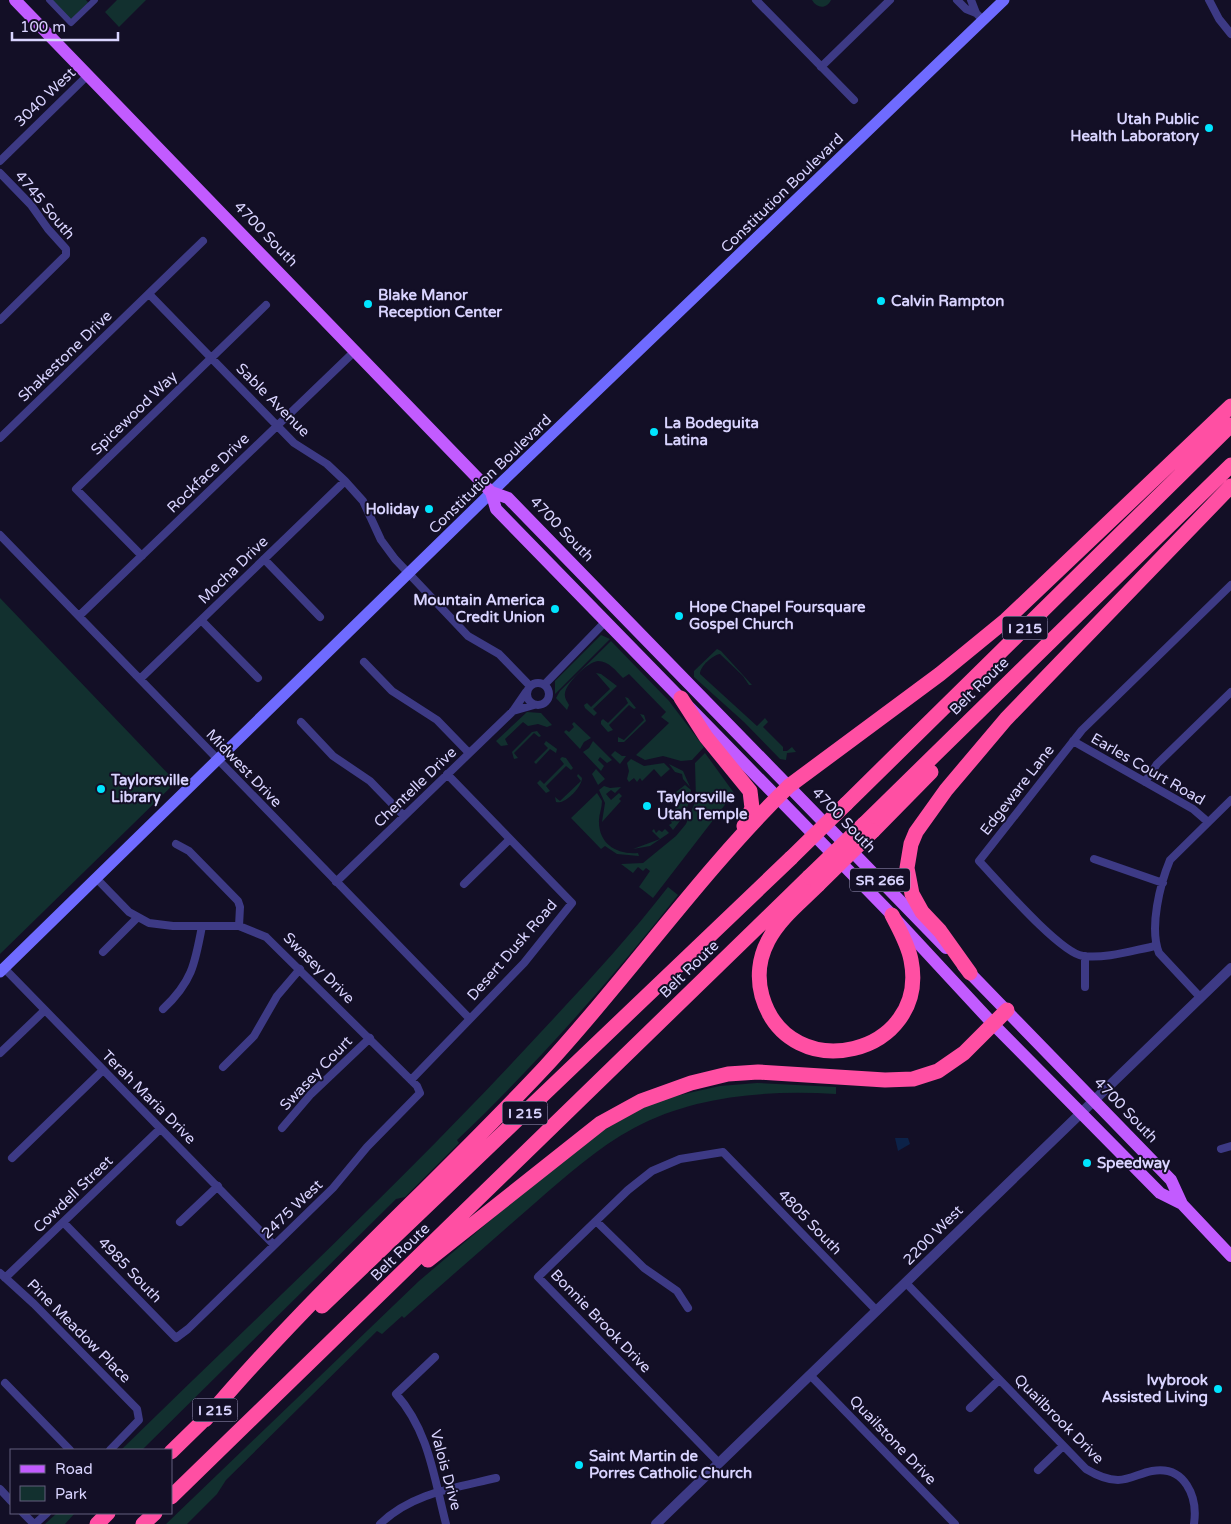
<svg xmlns="http://www.w3.org/2000/svg" width="1231" height="1524" viewBox="0 0 1231 1524" font-family="'Varela Round',sans-serif">
	<style>
		.green { fill: #12302f }
		.water { fill: #0c2248 }
		.lines { fill: none; stroke-linecap: round; stroke-linejoin: round }
		.pedestrian { stroke: #3d3a85; stroke-width: 6 }
		.minor { stroke: #3d3a85; stroke-width: 8 }
		.tertiary { stroke: #3d3a85; stroke-width: 10 }
		.secondary { stroke: #6f6bff; stroke-width: 11 }
		.primary { stroke: #c25bff; stroke-width: 12 }
		.motorway { stroke: #ff4fa3; stroke-width: 15 }
		.motorway-bridge { stroke: #ff4fa3; stroke-width: 15 }
		.poi-dot { fill: #00e5ff; stroke: #130f26; stroke-width: 2 }
		.labels { text-anchor: middle; stroke-width: 4; stroke-linejoin: round; paint-order: stroke }
		.shield { fill: #130f26; stroke: #9e99be; stroke-width: 1 }
		.shield-label { font-size: 14px; font-weight: bold; fill: #d9d4ff }
		.street-label { font-size: 15px; fill: #d9d4ff; stroke: #130f26 }
		.poi-label { font-size: 15px; font-weight: bold; fill: #d9d4ff; stroke: #130f26; text-anchor: start }
	</style>
	<rect width="100%" height="100%" fill="#130f26"/>
	<!-- green -->
	<path class="green" d="M49,0H86L90,5L71,23Z
		M117,0H146L119,27L105,12Z
		M812,0H831C827,9 817,9 812,0Z
		M0,598L176,782L0,954Z
		M601,635L610,639L555,694V681Z
		M611,641L669,701L704,747L692,760L681,761L663,756L645,760L636,755L669,723L661,717L666,712L629,674L623,678C616,671 609,661 598,661C587,662 566,684 565,693C564,698 567,701 569,705L567,710L556,698L560,691Z
		M717,649L721,651L752,685H749L743,676L720,654C713,655 700,666 700,674L757,726L765,718L768,722L763,727L783,747V751H787L792,747L796,752L787,753L786,760L780,759L744,722L694,677V671Z
		M596,673L601,674L617,686L593,709L597,713L594,716L585,708L584,705L587,703L591,707L610,689Z
		M625,697L628,698L636,708L634,709L629,705L609,725L613,730L608,732L601,724V721L603,719L608,723L628,703Z
		M527,712L541,713L552,725L547,727L538,724L528,726L523,722L505,739L508,745L501,746L496,741Z
		M640,714L644,715L646,721L624,742H618V737L624,740L644,720Z
		M574,722L591,738L584,742L580,749L564,732L566,730L569,732L574,727L572,724Z
		M537,731L541,736L539,737L534,733L514,753L518,758L514,759L512,752L532,732Z
		M546,741L557,749L556,753L550,749L536,764L534,762L548,748L544,744Z
		M593,741L612,760L607,763L600,757L598,760L604,766L601,771L583,752L589,748Z
		M615,751L622,756H626L620,764L611,755Z
		M705,753L734,793L653,898L639,887L650,871L646,868L643,871L638,867L633,873L621,864L643,863L676,836L686,824L696,800L695,763Z
		M562,757L566,758L573,768L571,770L566,766L546,786L550,791L546,793L537,783L540,780L544,784L564,764L560,759Z
		M631,759L644,766L664,763L670,769L661,777L654,769L642,781L640,778L637,782L634,778L629,782L627,779L629,771L627,763Z
		M669,764L683,771L690,787L683,779L682,774L675,772Z
		M596,769L605,779L598,785L592,774Z
		M578,774L582,778C582,787 565,805 556,802L555,797L560,801L581,781L577,776Z
		M685,785L691,790C690,806 683,818 673,830L669,825L672,823L669,819L672,816L669,815L684,800L676,792Z
		M604,786L610,788L621,787L615,793L611,790L606,794L611,800L619,793L622,796L619,799L621,801L602,822L605,803L599,790Z
		M597,793L602,801C602,808 599,814 599,820C598,844 617,855 638,853L639,856L617,854L605,846L601,849L571,818Z
		M654,829L656,833L659,830L662,832L665,829L669,833L650,846L633,849L660,839L652,831Z
		M668,887L678,895C609,982 537,1064 457,1140L459,1143L405,1197L396,1199L142,1450H121C252,1322 387,1196 513,1062C566,1005 620,949 668,887Z
		M757,1083L836,1087V1094C768,1090 695,1095 634,1128C597,1148 566,1176 535,1203C491,1241 447,1280 404,1318L402,1316L382,1334L377,1331L226,1480L217,1494L187,1524H166L419,1281L583,1142L642,1108L671,1097L720,1086Z
		M57,1513H75L65,1524H45Z"/>
	<!-- water -->
	<path class="water" d="M895,1138H908L910,1144L898,1151Z"/>
	<g class="lines">
		<!-- pedestrian -->
		<path class="pedestrian" d="M49,0L71,23L95,0"/>
		<!-- minor -->
		<path class="minor" d="M756,0L854,100
			M957,0L966,9L976,13
			M971,0L976,13L983,20
			M1209,0L1219,19L1231,34
			M821,67L890,0
			M0,161L88,75
			M0,173L31,205L48,229L66,249V255L0,320
			M149,294L294,443L327,464L345,481L363,501L381,540L395,559L468,636L499,654L530,686
			M0,438L203,241
			M0,535L470,1019
			M142,556L76,489L266,305
			M264,559L320,617
			M79,616L356,350
			M201,620L258,678
			M364,662L392,691L437,720L469,753
			M140,679L345,481
			M527 694a11 11 0 1 1 22 0a11 11 0 1 1-22 0Z
			M544,685L606,621
			M513,711L534,705
			M301,722L333,756L370,781L404,816
			M1073,741L1193,809L1208,822
			M1145,782L1157,764L1231,692
			M176,844L189,851L238,901L240,907L239,926
			M1094,859L1163,883
			M336,882L513,711L526,692
			M464,884L510,839
			M1156,946C1134,950 1106,959 1083,956C1060,953 998,881 979,861L1082,730L1231,585
			M103,952L137,918
			M1085,956V987
			M4,968L274,1245
			M1200,997L1159,953C1149,928 1160,884 1170,860L1231,800
			M163,1009C192,982 195,964 202,926
			M0,1053L45,1010
			M223,1067L254,1036L277,996L300,969
			M411,1080L524,963L572,903L447,774
			M282,1128L311,1094L370,1038
			M1221,1149L1231,1146
			M12,1158L103,1070
			M596,1221L644,1268L677,1291L688,1308
			M63,1222L176,1338L188,1329L333,1188L367,1147L420,1093L417,1086L266,937L239,926H173L149,923L129,912L96,878
			M180,1222L218,1186
			M0,1273L34,1304L137,1409L139,1420L110,1450
			M5,1278L160,1129
			M906,1283L1086,1469C1096,1475 1106,1480 1118,1480C1130,1480 1140,1473 1152,1471C1185,1465 1198,1497 1194,1524
			M435,1357L396,1394C429,1431 434,1478 446,1524
			M810,1375L955,1524
			M5,1383L70,1450
			M970,1408L999,1380
			M719,1463L538,1277L628,1190L652,1171L680,1159L723,1152L877,1311
			M1038,1470L1063,1446
			M0,1489L11,1501
			M23,1513L34,1524
			M35,1524L47,1513
			M380,1524C412,1493 454,1488 496,1478"/>
		<!-- tertiary -->
		<path class="tertiary" d="M656,1524L1231,968"/>
		<!-- secondary -->
		<path class="secondary" d="M0,972L503,481L1004,0"/>
		<!-- primary -->
		<path class="primary" d="M15,0L491,492L508,498L946,948
			M491,492L496,509L892,915L993,1024L1160,1193L1182,1204L1231,1256
			M963,966L1171,1180L1182,1204"/>
		<!-- motorway -->
		<path class="motorway" d="M681,698L706,737L750,791L752,808L744,826
			M846,804L1231,425
			M864,824L1231,465
			M873,831L931,772
			M818,885C801,902 779,919 768,941C759,958 757,978 762,996C789,1089 930,1055 911,960C908,944 899,929 892,915
			M970,973L940,931L922,912L912,894L907,868L911,844L916,832L946,790L1006,719L1231,486
			M428,1260L601,1123L641,1101L691,1083L728,1074L758,1072L885,1080L913,1079L938,1071L964,1053L1007,1010
			M322,1306L791,858
			M205,1420C310,1295 433,1187 545,1067C629,976 700,873 789,786L940,674L1006,620L1231,406
			M171,1452L212,1412
			M171,1497L809,877
			M97,1524L108,1513
			M143,1524L155,1513"/>
		<!-- motorway-bridge -->
		<path class="motorway-bridge" d="M791,858L846,804
			M809,877L864,824
			M818,885L873,831"/>
	</g>
	<!-- markers -->
	<g class="poi-dot">
		<circle cx="1209" cy="128" r="5"/>
		<circle cx="881" cy="301" r="5"/>
		<circle cx="368" cy="304" r="5"/>
		<circle cx="654" cy="432" r="5"/>
		<circle cx="429" cy="509" r="5"/>
		<circle cx="555" cy="609" r="5"/>
		<circle cx="679" cy="616" r="5"/>
		<circle cx="101" cy="789" r="5"/>
		<circle cx="647" cy="806" r="5"/>
		<circle cx="1087" cy="1163" r="5"/>
		<circle cx="1218" cy="1389" r="5"/>
		<circle cx="579" cy="1465" r="5"/>
	</g>
	<g class="labels">
		<!-- shield labels -->
		<g class="shield">
			<rect x="1002.5" y="616.5" width="45" height="23" rx="4"/>
			<rect x="850" y="868.5" width="60" height="23" rx="4"/>
			<rect x="502.5" y="1101.5" width="45" height="23" rx="4"/>
			<rect x="192.5" y="1398.5" width="45" height="23" rx="4"/>
		</g>
		<g class="shield-label">
			<text x="1025" y="633">I 215</text>
			<text x="880" y="885">SR 266</text>
			<text x="525" y="1118">I 215</text>
			<text x="215" y="1415">I 215</text>
		</g>
		<!-- street labels -->
		<g class="street-label">
			<text transform="translate(45 97) rotate(-44)" y="5">3040 West</text>
			<text transform="translate(782 193) rotate(-44)" y="5">Constitution Boulevard</text>
			<text transform="translate(45 205) rotate(50)" y="5">4745 South</text>
			<text transform="translate(266 234) rotate(46)" y="5">4700 South</text>
			<text transform="translate(65 356) rotate(-44)" y="5">Shakestone Drive</text>
			<text transform="translate(273 400) rotate(45)" y="5">Sable Avenue</text>
			<text transform="translate(134 413) rotate(-44)" y="5">Spicewood Way</text>
			<text transform="translate(208 473) rotate(-44)" y="5">Rockface Drive</text>
			<text transform="translate(490 474) rotate(-44)" y="5">Constitution Boulevard</text>
			<text transform="translate(562 529) rotate(46)" y="5">4700 South</text>
			<text transform="translate(233 570) rotate(-44)" y="5">Mocha Drive</text>
			<text transform="translate(979 686) rotate(-44)" y="5">Belt Route</text>
			<text transform="translate(244 768) rotate(46)" y="5">Midwest Drive</text>
			<text transform="translate(1148 769) rotate(30)" y="5">Earles Court Road</text>
			<text transform="translate(415 787) rotate(-44)" y="5">Chentelle Drive</text>
			<text transform="translate(1017 790) rotate(-52)" y="5">Edgeware Lane</text>
			<text transform="translate(844 820) rotate(46)" y="5">4700 South</text>
			<text transform="translate(512 950) rotate(-49)" y="5">Desert Dusk Road</text>
			<text transform="translate(319 968) rotate(45)" y="5">Swasey Drive</text>
			<text transform="translate(689 969) rotate(-44)" y="5">Belt Route</text>
			<text transform="translate(316 1073) rotate(-46)" y="5">Swasey Court</text>
			<text transform="translate(149 1097) rotate(45)" y="5">Terah Maria Drive</text>
			<text transform="translate(1126 1110) rotate(46)" y="5">4700 South</text>
			<text transform="translate(73 1194) rotate(-44)" y="5">Cowdell Street</text>
			<text transform="translate(292 1209) rotate(-44)" y="5">2475 West</text>
			<text transform="translate(810 1222) rotate(46)" y="5">4805 South</text>
			<text transform="translate(933 1235) rotate(-45)" y="5">2200 West</text>
			<text transform="translate(400 1252) rotate(-44)" y="5">Belt Route</text>
			<text transform="translate(130 1270) rotate(46)" y="5">4985 South</text>
			<text transform="translate(601 1321) rotate(46)" y="5">Bonnie Brook Drive</text>
			<text transform="translate(79 1331) rotate(45)" y="5">Pine Meadow Place</text>
			<text transform="translate(1059 1419) rotate(45)" y="5">Quailbrook Drive</text>
			<text transform="translate(893 1440) rotate(46)" y="5">Quailstone Drive</text>
			<text transform="translate(446 1470) rotate(75)" y="5">Valois Drive</text>
		</g>
		<!-- poi labels -->
		<g class="poi-label">
			<text x="1199" y="124" text-anchor="end">Utah Public<tspan x="1199" dy="17">Health Laboratory</tspan></text>
			<text x="378" y="300">Blake Manor<tspan x="378" dy="17">Reception Center</tspan></text>
			<text x="891" y="306">Calvin Rampton</text>
			<text x="664" y="428">La Bodeguita<tspan x="664" dy="17">Latina</tspan></text>
			<text x="419" y="514" text-anchor="end">Holiday</text>
			<text x="545" y="605" text-anchor="end">Mountain America<tspan x="545" dy="17">Credit Union</tspan></text>
			<text x="689" y="612">Hope Chapel Foursquare<tspan x="689" dy="17">Gospel Church</tspan></text>
			<text x="111" y="785">Taylorsville<tspan x="111" dy="17">Library</tspan></text>
			<text x="657" y="802">Taylorsville<tspan x="657" dy="17">Utah Temple</tspan></text>
			<text x="1097" y="1168">Speedway</text>
			<text x="1208" y="1385" text-anchor="end">Ivybrook<tspan x="1208" dy="17">Assisted Living</tspan></text>
			<text x="589" y="1461">Saint Martin de<tspan x="589" dy="17">Porres Catholic Church</tspan></text>
		</g>
	</g>
	<!-- legend -->
	<rect x="10" y="1449" width="162" height="65" fill="#130f26" stroke="#625e7d"/>
	<rect x="20" y="1465" width="25" height="8" fill="#c25bff" stroke="#625e7d"/>
	<text x="55" y="1474" font-size="15" fill="#d9d4ff">Road</text>
	<rect x="20" y="1486" width="25" height="15" fill="#12302f" stroke="#625e7d"/>
	<text x="55" y="1499" font-size="15" fill="#d9d4ff">Park</text>
	<!-- scale -->
	<path d="M12 32v8h106v-8" fill="none" stroke="#d9d4ff" stroke-width="2.5"/>
	<text x="20" y="32" font-size="15" fill="#d9d4ff" stroke="#130f26" stroke-width="4" paint-order="stroke">100 m</text>
</svg>
